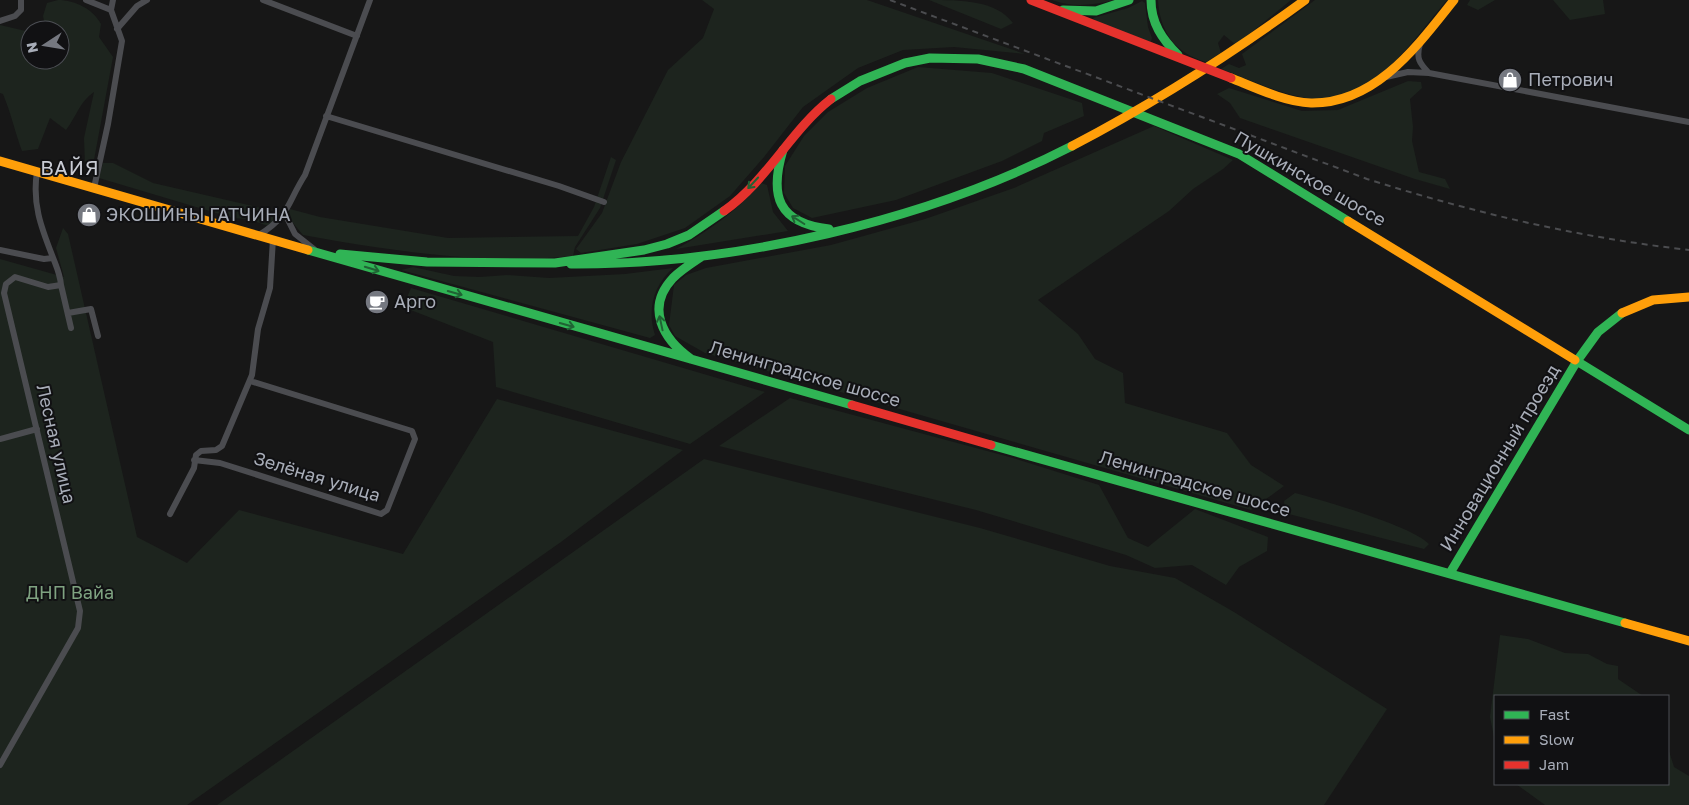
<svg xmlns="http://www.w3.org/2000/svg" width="1689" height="805" viewBox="0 0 1689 805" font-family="'Golos Text',sans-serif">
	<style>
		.green { fill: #1d241e }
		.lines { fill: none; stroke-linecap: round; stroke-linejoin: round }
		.street { stroke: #4b4c50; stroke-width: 6 }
		.fast { stroke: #30b455; stroke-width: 9 }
		.slow { stroke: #ff9f0a; stroke-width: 9 }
		.jam { stroke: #e5322d; stroke-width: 9 }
		.rail { stroke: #4b4c4f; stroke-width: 2; stroke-dasharray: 6 5; stroke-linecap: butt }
		.oneway { stroke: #206234 }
		.labels { text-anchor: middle; stroke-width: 4; stroke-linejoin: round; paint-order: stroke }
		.poi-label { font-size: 18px; fill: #a8adb8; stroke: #111113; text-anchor: start }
		.street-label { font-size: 18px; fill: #a8adb8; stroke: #111113 }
		.park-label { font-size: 18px; fill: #7fa381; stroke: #111113 }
		.quarter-label { font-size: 20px; letter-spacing: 1px; fill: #c9ccd4; stroke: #111113 }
	</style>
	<rect width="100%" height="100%" fill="#171717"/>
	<!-- green -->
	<path class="green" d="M58,0C75,0 93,9 101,24L99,37L113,57L94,160L85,165L84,138L94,92C80,101 76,117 66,130L50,118L38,149L22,151C15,132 11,113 3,94L0,93V25L30,32V60H60V30H46L43,16L47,3Z
		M702,0H867L1025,54L954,47L903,50L858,68L803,107L764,157L730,196L685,228L637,244L581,253L576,249L602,213L621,162L668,70L703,38L714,9Z
		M929,0C960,0 996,0 1013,23L1001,29Z
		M1052,0H1115C1093,5 1074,8 1052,0Z
		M1158,0H1291L1236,45L1224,35L1218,43L1221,53L1206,62C1175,53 1160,32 1158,0Z
		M1315,0H1447C1414,38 1379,96 1323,99C1294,101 1248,79 1221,69L1229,64L1239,68L1246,65L1242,54Z
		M1470,0H1495L1478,10L1467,5Z
		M1553,0H1603L1605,14L1570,20Z
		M1142,1L1145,3L1148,27L1152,38L1151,42L1096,22L1093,18L1128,8Z
		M918,67L992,73L1082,103L1084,116L1044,133L1042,141L1002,161L896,200L812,218L793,208L784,193L785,166L804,136L828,112L867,88Z
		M1408,81L1421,82L1422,88L1410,99L1413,127L1412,141L1419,172L1445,179L1450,189L1415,179L1240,118L1230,103L1217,94L1229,88L1302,111L1338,110Z
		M1154,126L1233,160L1223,169L1193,189L1169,211L1038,300L1078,334L1095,359L1123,373L1125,403L1227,433L1251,465L1284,486L1251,510L705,353L675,336L669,325L674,285L686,275L706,268L831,245L925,219L1014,188Z
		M611,157L616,160L600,208L575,247L573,256C483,265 392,251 303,235L288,217L290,209L320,217L448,238L578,236L594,207Z
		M103,163H113L153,183L261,208L274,214L276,221L268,226L248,219L233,218L99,178Z
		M761,183L767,185L773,212L788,231L676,249C709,231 737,211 761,183Z
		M63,228L68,234L137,537L187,563L239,510L403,554L497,399L683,450L561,542L187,805H0V259L64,277L56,248Z
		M413,267L454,276L480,277L507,275L549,278L625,274L673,268C653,286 647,310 655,335L650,338L401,270Z
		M411,288L765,392L690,444L496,387L493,342L403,307Z
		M790,398L1013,458L1099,485L1128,538L1148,547L1195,509L1268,537L1267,551L1239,567L1226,585L1192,565L1155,568L1126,555L976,510L719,446Z
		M704,459L980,528L1110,566L1175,578L1234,612L1387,709L1324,805H217Z
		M1295,493C1322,500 1412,526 1429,544L1424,549L1285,513L1284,501Z
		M1500,635L1528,639L1565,653L1588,654L1607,664L1618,666V679L1643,696H1495V742L1490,717Z
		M1668,748L1674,767L1689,776V805H1545L1516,784H1668Z"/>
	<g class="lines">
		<!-- street -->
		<path class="street" d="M86,0L111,10
			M263,0L357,36
			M0,21L15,16L21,10V0
			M117,29L137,6L147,0
			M1420,44C1416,58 1419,63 1429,73
			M1386,77L1408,72L1429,73L1689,122
			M326,116L559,186L604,202
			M94,188L108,124L122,41L111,10L113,0
			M285,214L295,234L314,249
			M259,235C290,216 287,203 305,175L370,0
			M0,250L44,259L53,258
			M61,285L71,328
			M68,313L91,309L98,336
			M0,439L37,429
			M194,460L220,463L381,514L387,510L415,439L412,431L250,381
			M170,514L194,468L196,455L201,451L216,450L222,446L252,375L258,329L270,288L273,239
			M0,765L78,628L80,611L4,293L6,284L15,277L48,287L61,285C60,273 56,266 52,255C41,227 32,203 37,172"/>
		<!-- fast -->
		<path class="fast" d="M1151,0C1151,23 1162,39 1178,55
			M1063,10L1096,11L1129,0
			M831,99L860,81L905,63L930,58L978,59L1024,69L1239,154L1348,221
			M783,150C769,196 778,223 829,229
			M308,250L852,405
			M340,254L427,262L555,263L644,250L667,244L689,235L724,211
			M571,264C735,265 926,221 1072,146
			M691,359C663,339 645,308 673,278C681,270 692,263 701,257
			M1575,360L1689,430
			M991,445L1625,623
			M1450,573L1577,361L1598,332L1622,313"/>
		<!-- slow -->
		<path class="slow" d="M1231,78C1256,88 1285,102 1311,103C1376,104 1418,45 1454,0
			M1072,146C1154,103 1230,55 1305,0
			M0,161L308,250
			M1348,221L1575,360
			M1622,313L1653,300L1689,297
			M1625,623L1689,641"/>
		<!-- jam -->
		<path class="jam" d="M1031,0L1231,78
			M724,211C767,181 791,130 831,99
			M852,405L991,445"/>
		<!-- rail -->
		<path class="rail" d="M890,0L1367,179C1475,213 1576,237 1689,250"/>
	</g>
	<!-- one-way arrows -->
	<defs><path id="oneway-shaft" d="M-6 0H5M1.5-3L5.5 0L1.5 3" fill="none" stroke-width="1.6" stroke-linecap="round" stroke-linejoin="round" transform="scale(1.25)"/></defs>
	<g class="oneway">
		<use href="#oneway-shaft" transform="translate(753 183) rotate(133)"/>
		<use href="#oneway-shaft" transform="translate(798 220) rotate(-148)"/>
		<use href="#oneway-shaft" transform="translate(372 269) rotate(17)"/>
		<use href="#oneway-shaft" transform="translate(455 293) rotate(16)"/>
		<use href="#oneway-shaft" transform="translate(661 323) rotate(-102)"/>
		<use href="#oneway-shaft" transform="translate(567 325) rotate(16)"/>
	</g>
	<!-- icons -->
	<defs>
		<g id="shop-disc" transform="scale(1.25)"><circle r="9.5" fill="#757880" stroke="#111113"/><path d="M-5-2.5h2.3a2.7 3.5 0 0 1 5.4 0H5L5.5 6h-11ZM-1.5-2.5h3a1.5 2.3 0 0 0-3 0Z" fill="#fff"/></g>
		<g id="cafe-disc" transform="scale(1.25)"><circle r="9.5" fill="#757880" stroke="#111113"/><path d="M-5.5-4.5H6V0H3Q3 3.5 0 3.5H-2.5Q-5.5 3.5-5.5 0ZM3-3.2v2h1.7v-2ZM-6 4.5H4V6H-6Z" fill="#fff"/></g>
	</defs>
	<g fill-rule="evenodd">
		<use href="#shop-disc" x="1510" y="80"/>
		<use href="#shop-disc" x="89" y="215"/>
		<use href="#cafe-disc" x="377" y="302"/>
	</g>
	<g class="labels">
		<!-- poi labels -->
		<g class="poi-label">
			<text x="1528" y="86">Петрович</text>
			<text x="106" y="221">ЭКОШИНЫ ГАТЧИНА</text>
			<text x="394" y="308">Арго</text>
		</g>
		<!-- street labels -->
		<g class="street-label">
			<text transform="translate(1310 179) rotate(30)" y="6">Пушкинское шоссе</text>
			<text transform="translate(805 374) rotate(16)" y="6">Ленинградское шоссе</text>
			<text transform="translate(56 444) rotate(77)" y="6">Лесная улица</text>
			<text transform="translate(1500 458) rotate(-59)" y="6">Инновационный проезд</text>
			<text transform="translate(317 477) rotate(17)" y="6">Зелёная улица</text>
			<text transform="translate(1195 484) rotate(16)" y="6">Ленинградское шоссе</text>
		</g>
		<!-- park labels -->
		<g class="park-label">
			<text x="70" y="599">ДНП Вайа</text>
		</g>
		<!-- quarter labels -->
		<g class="quarter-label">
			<text x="70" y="175">ВАЙЯ</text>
		</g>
	</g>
	<!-- legend -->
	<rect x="1494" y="695" width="175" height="90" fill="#111113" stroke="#4d4f55"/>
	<rect x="1504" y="711" width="25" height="8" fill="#30b455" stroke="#4d4f55"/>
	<text x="1539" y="720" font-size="15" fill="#a8adb8">Fast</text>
	<rect x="1504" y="736" width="25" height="8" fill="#ff9f0a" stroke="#4d4f55"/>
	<text x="1539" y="745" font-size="15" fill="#a8adb8">Slow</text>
	<rect x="1504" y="761" width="25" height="8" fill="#e5322d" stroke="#4d4f55"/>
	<text x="1539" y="770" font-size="15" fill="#a8adb8">Jam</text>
	<!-- north arrow -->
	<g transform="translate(45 45) rotate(258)"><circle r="24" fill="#111113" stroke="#4d4f55"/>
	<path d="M0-4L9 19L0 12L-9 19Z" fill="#757880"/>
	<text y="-8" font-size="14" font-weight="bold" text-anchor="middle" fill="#a8adb8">N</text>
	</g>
</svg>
